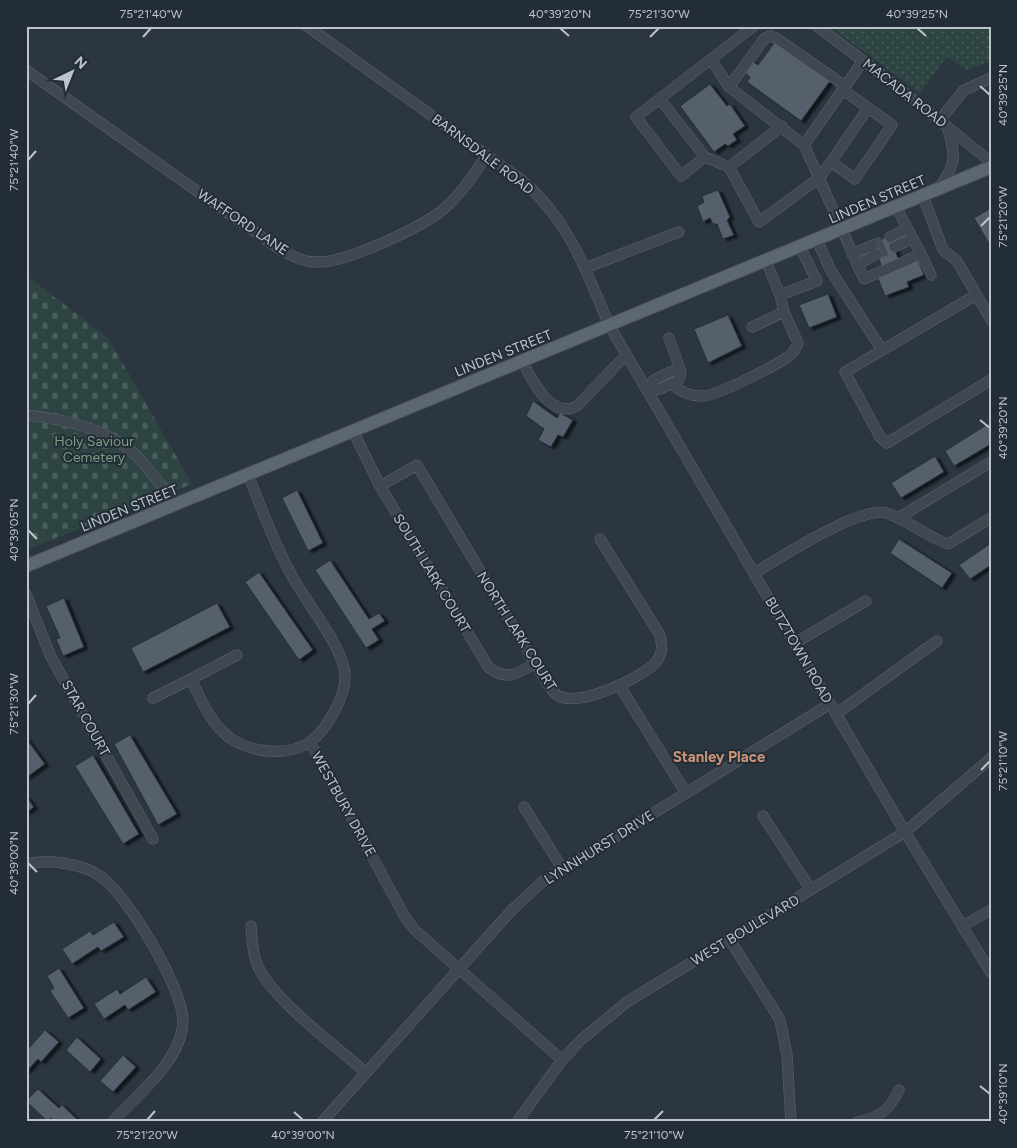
<svg xmlns="http://www.w3.org/2000/svg" width="1017" height="1148" viewBox="0 0 1017 1148" font-family="Figtree,sans-serif">
	<style>
		.grass { fill: url(#grass-dots) }
		.cemetery { fill: url(#cemetery-stones) }
		.building { fill: #54616c; stroke: #252f39; filter: url(#shadow) }
		.lines { fill: none; stroke-linecap: round; stroke-linejoin: round }
		.minor-tunnel { stroke: #414b56; stroke-width: 10; stroke-dasharray: 10 5; stroke-linecap: butt }
		.minor-casing { stroke: #5d666f; stroke-width: 11 }
		.major-casing { stroke: #48515b; stroke-width: 14 }
		.minor { stroke: #3f4851; stroke-width: 10 }
		.major { stroke: #5d6771; stroke-width: 12 }
		.ticks { fill: none; stroke: #bcc3cb; stroke-width: 2 }
		.labels { text-anchor: middle; stroke-width: 4; stroke-linejoin: round; paint-order: stroke }
		.street-label { font-size: 14px; fill: #bcc3cb; stroke: #232d37 }
		.park-label { font-size: 14px; fill: #7d9e82; stroke: #232d37 }
		.neighbourhood-label { font-size: 15px; font-weight: bold; fill: #cc9476; stroke: #232d37 }
		.neatline { fill: none; stroke: #bcc3cb; stroke-width: 2 }
		.ticks-label { font-size: 12px; text-anchor: middle; fill: #bcc3cb }
	</style>
	<defs>
		<pattern id="grass-dots" width="8" height="8" patternUnits="userSpaceOnUse" patternTransform="scale(1.25)"><rect width="8" height="8" fill="#2e4443"/><path d="M2 2h.1M6 6h.1" fill="none" stroke="#4a5d5d" stroke-width="1.8" stroke-linecap="round"/></pattern>
		<pattern id="cemetery-stones" width="16" height="16" patternUnits="userSpaceOnUse" patternTransform="scale(1.25)"><rect width="16" height="16" fill="#2e4443"/><path d="M2 7V4a2 2 0 0 1 4 0v3zM10 15v-3a2 2 0 0 1 4 0v3z" fill="#4a5d5d"/></pattern>
		<filter id="shadow"><feDropShadow dx="4" dy="2" stdDeviation="1" flood-color="#0009"/></filter>
	</defs>
	<rect width="100%" height="100%" fill="#2b3641"/>
	<!-- grass -->
	<path class="grass" d="M829,26H991V61L967,70L947,57L920,93Z"/>
	<!-- cemetery -->
	<path class="cemetery" d="M26,275L109,339L192,484L26,550Z"/>
	<!-- building -->
	<path class="building" d="M775,42L830,81L801,121L747,82L750,77L744,72L752,61L758,65Z
		M710,84L727,106L730,104L745,126L733,134L737,140L728,146L725,144L714,152L680,106Z
		M718,190L730,217L727,220L734,235L723,239L717,224H713L710,218L703,222L697,206L704,202L702,196Z
		M991,208V247L974,218Z
		M889,236L899,260L882,267L872,243Z
		M918,260L924,275L907,282L909,287L885,296L877,276Z
		M828,294L837,317L809,328L799,305Z
		M728,315L742,346L708,363L694,329Z
		M533,401L557,418L560,413L573,420L563,437L558,435L551,447L538,440L544,429L526,416Z
		M988,424L991,428V444L954,466L945,451Z
		M935,456L944,472L901,498L891,483Z
		M297,490L323,543L308,551L282,498Z
		M899,539L952,573L942,588L890,553Z
		M991,543V565L970,579L959,565Z
		M330,560L369,619L379,613L385,621L372,629L379,640L366,648L315,570Z
		M259,572L313,650L299,660L245,582Z
		M64,598L84,647L63,656L56,639L60,638L46,606Z
		M217,603L230,627L143,672L131,648Z
		M130,735L177,814L158,825L114,744Z
		M26,738L45,764L26,778Z
		M93,755L139,834L123,844L75,766Z
		M26,796L34,807L26,813Z
		M114,922L124,937L101,951L98,947L72,964L62,949L90,931L93,935Z
		M59,968L84,1008L68,1018L50,991L54,988L47,976Z
		M146,977L156,992L128,1010L125,1005L104,1019L94,1004L117,989L120,994Z
		M45,1030L59,1042L41,1062L38,1059L26,1072V1048L28,1049Z
		M77,1037L101,1059L90,1072L66,1050Z
		M123,1055L136,1067L113,1092L100,1081Z
		M38,1089L59,1108L62,1105L80,1122H55L51,1118L48,1122L26,1101Z"/>
	<g class="lines">
		<!-- minor-tunnel -->
		<path class="minor-tunnel" d="M873,245L890,237
			M877,254L894,247"/>
		<!-- minor casing -->
		<g class="minor-casing">
			<path id="minor" d="M307,26L523,181C569,221 586,270 609,325L905,832L991,973
				M754,26L636,117L681,176L705,157L729,167L759,222L819,178L864,279L921,254L896,207
				M817,26L894,84L991,162
				M711,59L729,87L804,145L819,178
				M26,70L279,249C291,255 304,263 319,262C347,262 426,226 447,206C463,192 475,172 487,155
				M729,87L764,39L770,36L776,38L845,86
				M660,99L705,157
				M940,120L964,90L991,78
				M804,145L863,61
				M831,162L868,108
				M729,167L782,126
				M819,178L831,162L855,179L892,125L843,90
				M938,189C957,164 956,156 947,126
				M923,196L943,250L957,261L991,320
				M890,237L907,229
				M817,240L831,271L882,350
				M894,247L912,239
				M852,254L873,245
				M921,254L931,275
				M766,261L780,295
				M857,265L877,254
				M585,268L679,232
				M976,295L845,372L880,437L887,443L991,380
				M752,327L784,312
				M669,338L681,372
				M522,361C532,380 551,420 577,406L626,355
				M672,371L681,372L679,380L660,389L647,390L654,380Z
				M671,384C681,391 690,397 703,396C716,396 777,365 789,356C794,352 796,349 798,343L784,312L780,295L817,281L800,247
				M26,415C64,419 109,429 137,456C151,471 163,489 176,505
				M353,431L380,486L489,668C507,681 518,674 535,663
				M380,486L417,465L547,683C550,686 553,692 557,695C576,709 643,678 657,661C663,653 662,645 660,635L600,539
				M898,518L991,462
				M754,573C780,558 859,506 886,513C909,520 926,537 948,544L991,518
				M26,594L51,657L153,839
				M795,643L866,601
				M237,655L191,679C202,701 210,723 230,738C252,753 288,757 310,742C320,735 328,723 334,712C340,701 346,686 345,673C341,644 306,602 292,576C274,544 262,509 248,475
				M619,685L686,793
				M153,698L191,679
				M836,714L937,641
				M310,742L405,917L415,930L562,1060
				M524,807L562,868
				M763,816L811,890
				M26,864C48,859 81,863 100,876C127,894 183,988 183,1021C182,1061 137,1095 112,1122
				M251,926C252,938 252,952 257,964C270,998 336,1046 365,1072
				M962,926L991,910
				M730,940L780,1020L787,1055L791,1122
				M322,1122L511,911L542,882L830,704
				M517,1122L562,1060L582,1039L627,1002L905,832L991,758
				M857,1122C879,1119 890,1109 899,1090"/>
		</g>
		<!-- major casing -->
		<g class="major-casing">
			<path id="major" d="M26,566L991,167"/>
		</g>
		<!-- minor -->
		<use href="#minor" class="minor"/>
		<!-- major -->
		<use href="#major" class="major"/>
	</g>
	<!-- ticks -->
	<path class="ticks" d="M560,28L569,36M917,28L926,36M143,37L151,28M650,37L659,28M980,86L990,95M28,160L36,151M981,226L990,217M980,420L990,428M28,530L37,539M28,704L36,695M981,770L990,761M28,863L37,872M980,1086L990,1094M294,1112L303,1120M147,1120L155,1111M654,1120L663,1111"/>
	<g class="labels">
		<!-- street labels -->
		<g class="street-label">
			<text transform="translate(905 93) rotate(38)" y="5">MACADA ROAD</text>
			<text transform="translate(483 154) rotate(37)" y="5">BARNSDALE ROAD</text>
			<text transform="translate(877 199) rotate(-23)" y="5">LINDEN STREET</text>
			<text transform="translate(243 222) rotate(34)" y="5">WAFFORD LANE</text>
			<text transform="translate(503 353) rotate(-22)" y="5">LINDEN STREET</text>
			<text transform="translate(129 508) rotate(-22)" y="5">LINDEN STREET</text>
			<text transform="translate(432 573) rotate(59)" y="5">SOUTH LARK COURT</text>
			<text transform="translate(517 631) rotate(58)" y="5">NORTH LARK COURT</text>
			<text transform="translate(799 650) rotate(60)" y="5">BUTZTOWN ROAD</text>
			<text transform="translate(86 718) rotate(61)" y="5">STAR COURT</text>
			<text transform="translate(344 804) rotate(61)" y="5">WESTBURY DRIVE</text>
			<text transform="translate(599 847) rotate(-32)" y="5">LYNNHURST DRIVE</text>
			<text transform="translate(745 930) rotate(-31)" y="5">WEST BOULEVARD</text>
		</g>
		<!-- park labels -->
		<g class="park-label">
			<text x="94" y="446">Holy Saviour<tspan x="94" dy="16">Cemetery</tspan></text>
		</g>
		<!-- neighbourhood labels -->
		<g class="neighbourhood-label">
			<text x="719" y="762">Stanley Place</text>
		</g>
	</g>
	<!-- border -->
	<rect width="1017" height="1148" fill="none" stroke="#232d37" stroke-width="55"/>
	<!-- north arrow -->
	<g transform="translate(72 72) rotate(43)" stroke="#232d37" stroke-width="4" paint-order="stroke">
	<path d="M0-4L9 19L0 12L-9 19Z" fill="#bcc3cb"/>
	<text y="-8" font-size="14" font-weight="bold" text-anchor="middle" fill="#bcc3cb">N</text>
	</g>
	<rect x="28" y="28" width="962" height="1092" class="neatline"/>
	<g class="ticks-label">
		<text x="151" y="18">75°21'40"W</text>
		<text x="560" y="18">40°39'20"N</text>
		<text x="659" y="18">75°21'30"W</text>
		<text x="917" y="18">40°39'25"N</text>
		<text transform="translate(1003 95) rotate(-90)" y="4">40°39'25"N</text>
		<text transform="translate(14 160) rotate(-90)" y="4">75°21'40"W</text>
		<text transform="translate(1003 217) rotate(-90)" y="4">75°21'20"W</text>
		<text transform="translate(1003 428) rotate(-90)" y="4">40°39'20"N</text>
		<text transform="translate(14 530) rotate(-90)" y="4">40°39'05"N</text>
		<text transform="translate(14 704) rotate(-90)" y="4">75°21'30"W</text>
		<text transform="translate(1003 761) rotate(-90)" y="4">75°21'10"W</text>
		<text transform="translate(14 863) rotate(-90)" y="4">40°39'00"N</text>
		<text transform="translate(1003 1094) rotate(-90)" y="4">40°39'10"N</text>
		<text x="147" y="1139">75°21'20"W</text>
		<text x="303" y="1139">40°39'00"N</text>
		<text x="654" y="1139">75°21'10"W</text>
	</g>
</svg>
